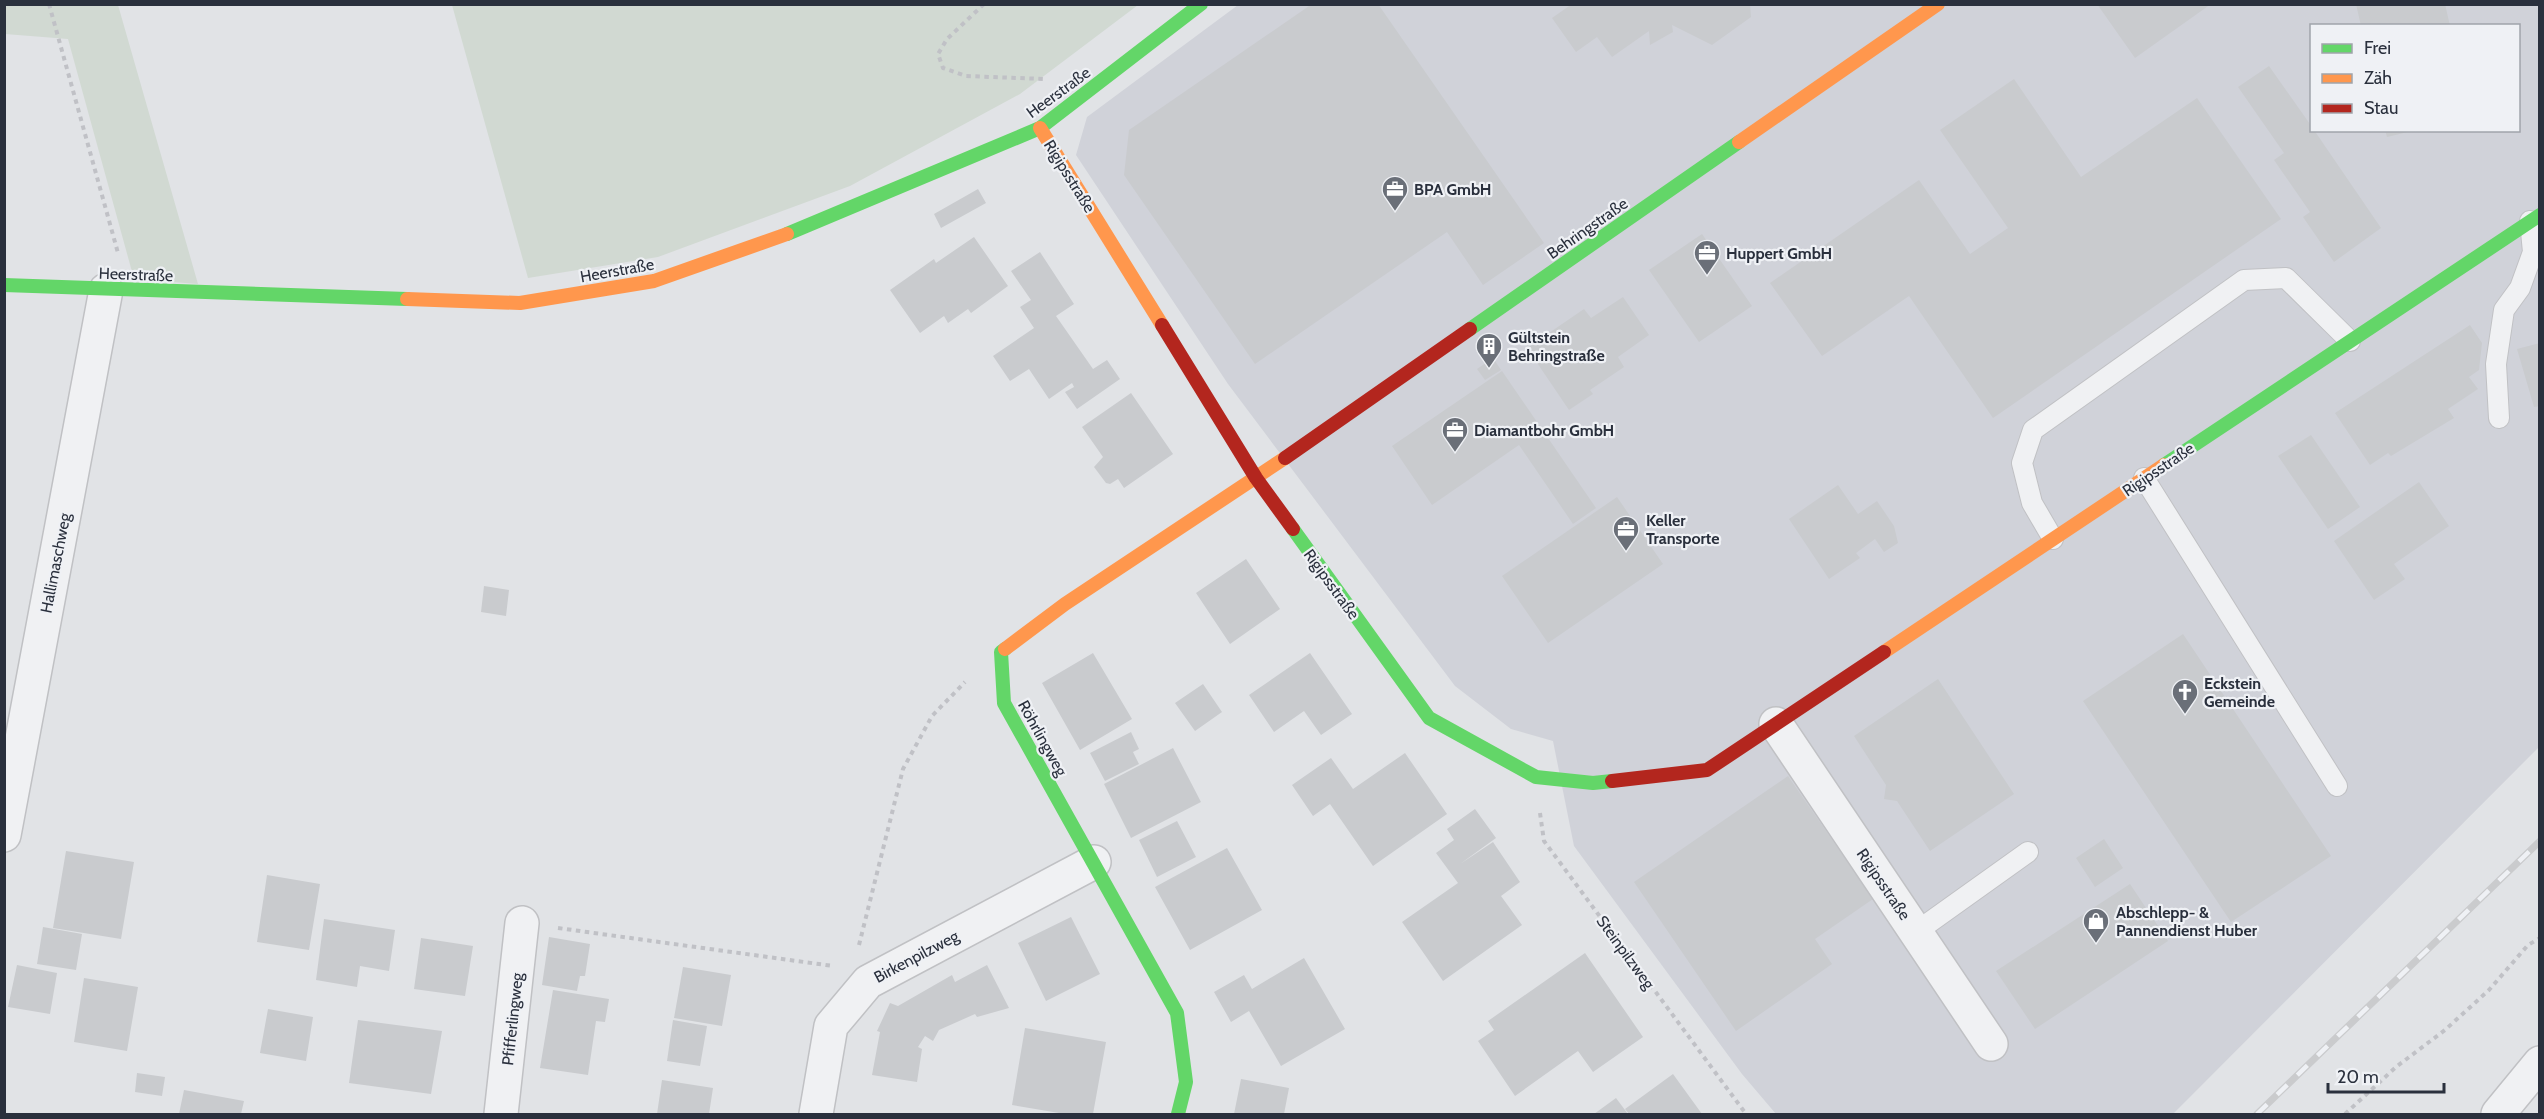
<svg xmlns="http://www.w3.org/2000/svg" width="2544" height="1119" viewBox="0 0 2544 1119" font-family="Cabin,sans-serif">
	<style>
		.built { fill: #d0d2d9; fill-rule: evenodd }
		.green { fill: #d1d9d2 }
		.building { fill: #c9cbce }
		.lines { fill: none; stroke-linecap: round; stroke-linejoin: round }
		.lane-casing { stroke: #c0c1c4; stroke-width: 22 }
		.street-casing { stroke: #c0c1c4; stroke-width: 36 }
		.path { stroke: #c0c1c6; stroke-width: 4; stroke-dasharray: 4.5 4.5; stroke-linecap: butt }
		.lane { stroke: #f0f1f3; stroke-width: 20 }
		.street { stroke: #f0f1f3; stroke-width: 33 }
		.fast { stroke: #63d668; stroke-width: 14 }
		.slow { stroke: #ff974d; stroke-width: 14 }
		.jam { stroke: #b3261e; stroke-width: 14 }
		.rail-casing { stroke: #cacbcd; stroke-width: 7 }
		.rail { stroke: #eff1f5; stroke-width: 4.5; stroke-dasharray: 14; stroke-linecap: butt }
		.labels { text-anchor: middle; stroke-width: 4.5; stroke-linejoin: round; paint-order: stroke }
		.street-label { font-size: 16px; fill: #2a303d; stroke: #eff1f5 }
		.poi-label { font-size: 16px; font-weight: bold; fill: #2a303d; stroke: #eff1f5; text-anchor: start }
	</style>
	<rect width="100%" height="100%" fill="#e1e3e6"/>
	<!-- built -->
	<path class="built" d="M1238,5H2539V747L2173,1114H1776L1742,1074L1574,846L1553,741L1511,729L1455,686L1228,384L1076,155L1087,117ZM2312,26H2518V130H2312Z"/>
	<!-- green -->
	<path class="green" d="M4,5H118L198,284L134,279L68,39L5,34Z
		M452,5V4L1138,5L1020,94L850,186L658,257L528,278Z"/>
	<!-- building -->
	<path class="building" d="M1312,4H1378L1544,243L1483,285L1447,232L1255,364L1124,175L1129,130Z
		M1572,4H1750L1751,17L1712,45L1672,25L1673,32L1650,45L1649,31L1612,57L1597,37L1576,52L1552,18Z
		M2097,4H2211L2135,58Z
		M2356,4H2445L2450,26H2361Z
		M2269,66L2312,127V130H2314L2381,228L2334,262L2303,217L2310,212L2274,160L2284,153L2238,87Z
		M2014,79L2081,177L2197,98L2281,219L1993,418L1909,296L1822,356L1770,283L1919,180L1970,254L2008,228L1940,130Z
		M2385,130H2412V131L2387,137Z
		M978,189L986,203L941,228L934,214Z
		M1702,234L1752,306L1699,342L1649,270Z
		M974,237L1008,286L971,313L968,309L948,323L944,316L920,333L890,290L934,259L936,263Z
		M1040,252L1074,304L1056,316L1093,369L1107,360L1120,379L1077,409L1065,392L1074,387L1072,383L1049,399L1029,369L1010,381L993,356L1034,328L1020,307L1031,300L1011,271Z
		M1623,297L1649,335L1618,357L1624,367L1590,390L1593,394L1569,410L1527,348L1584,309L1591,318Z
		M2470,325L2482,343L2479,370L2469,377L2478,389L2448,409L2454,418L2391,456L2388,453L2370,465L2335,413Z
		M2540,343V406L2534,407L2517,349Z
		M1493,358L1501,370L1485,380L1477,369Z
		M1502,371L1596,508L1573,524L1519,445L1432,505L1392,446Z
		M1131,393L1173,454L1124,488L1118,479L1110,484L1106,483L1094,467L1103,457L1082,427Z
		M2311,435L2360,507L2328,529L2278,456Z
		M2419,482L2449,526L2394,564L2405,579L2374,600L2334,541Z
		M1838,485L1858,514L1877,501L1894,526L1898,543L1884,552L1875,539L1856,553L1860,558L1829,579L1789,519Z
		M1617,497L1663,564L1548,643L1502,576Z
		M1246,559L1280,609L1230,644L1196,593Z
		M484,586L509,590L506,616L481,612Z
		M2183,634L2331,856L2231,922L2083,701Z
		M1093,653L1132,719L1080,750L1042,683Z
		M1310,653L1352,714L1321,735L1304,711L1274,732L1249,695Z
		M1938,679L2014,794L1930,851L1897,801L1884,799L1886,785L1854,736Z
		M1203,684L1222,712L1195,731L1175,703Z
		M1131,732L1139,749L1133,752L1139,764L1105,781L1090,753Z
		M1173,748L1201,802L1131,838L1104,784Z
		M1405,753L1447,814L1373,866L1330,804L1313,816L1292,785L1331,758L1353,789Z
		M1788,776L1873,899L1815,939L1832,964L1736,1031L1634,882Z
		M1475,809L1496,838L1460,864L1493,842L1520,882L1501,896L1522,925L1443,981L1402,922L1458,883L1436,853L1454,840L1447,829Z
		M1177,821L1196,857L1157,877L1139,840Z
		M2104,839L2123,868L2095,887L2076,858Z
		M1227,848L1262,910L1190,950L1155,887Z
		M66,851L134,862L121,939L53,928Z
		M267,875L320,884L309,950L257,942Z
		M2130,884L2168,941L2035,1029L1996,971Z
		M1071,917L1100,974L1046,1001L1018,943Z
		M324,919L395,930L389,971L360,966L357,987L316,980Z
		M43,927L82,934L76,970L37,964Z
		M549,937L590,944L585,976H580L577,991L542,985Z
		M421,938L473,946L465,996L414,989Z
		M1585,953L1643,1037L1593,1072L1578,1051L1515,1096L1478,1041L1494,1030L1488,1021Z
		M1304,958L1345,1029L1281,1066L1249,1011L1231,1022L1214,992L1244,975L1252,989Z
		M17,965L57,973L50,1014L8,1007Z
		M987,965L1009,1008L977,1017L975,1014L939,1030L933,1041L925,1036L918,1047L922,1049L917,1082L872,1075L880,1032L877,1031L890,1003L898,1006L952,975L955,982Z
		M683,967L731,975L722,1026L674,1018Z
		M84,978L138,987L127,1051L74,1042Z
		M553,990L609,999L605,1022L596,1021L588,1075L540,1068Z
		M268,1009L313,1017L306,1061L260,1053Z
		M358,1020L442,1031L431,1094L349,1083Z
		M673,1020L707,1026L700,1066L667,1061Z
		M1025,1028L1106,1042L1093,1114H1065L1012,1105Z
		M137,1073L165,1077L162,1096L135,1092Z
		M1673,1074L1702,1114H1629L1625,1109Z
		M1241,1079L1289,1088L1284,1114H1234Z
		M662,1080L713,1088L709,1114H657Z
		M184,1090L244,1101L241,1114H179Z
		M1616,1098L1628,1114H1594Z"/>
	<g class="lines">
		<!-- lane casing -->
		<g class="lane-casing">
			<path id="lane" d="M2499,418L2496,364L2504,310L2520,288L2533,252L2530,221
				M2144,478L2337,786
				M2053,539L2032,503L2022,463L2033,430L2244,280L2286,278L2350,341
				M1916,932L2028,852"/>
		</g>
		<!-- street casing -->
		<g class="street-casing">
			<path id="street" d="M1776,724L1991,1044
				M4,835L106,290
				M501,1114L522,923
				M816,1114L831,1026L868,982L1094,862
				M2498,1114L2540,1063"/>
		</g>
		<!-- path -->
		<path class="path" d="M49,4L118,253
			M984,4L947,39L938,54L943,68L966,76L1044,79
			M1540,813L1544,841L1746,1114
			M558,928L833,966
			M859,945L903,769L932,716L965,682
			M2345,1114L2396,1067L2445,1030L2489,990L2528,945L2540,938"/>
		<!-- lane -->
		<use href="#lane" class="lane"/>
		<!-- street -->
		<use href="#street" class="street"/>
		<!-- fast -->
		<path class="fast" d="M787,234L1040,128L1201,4
			M4,285L407,299
			M1470,329L1739,142
			M2164,465L2540,215
			M1293,529L1429,718L1536,777L1593,783L1612,781
			M1005,649L1001,652L1004,703L1177,1013L1186,1082L1178,1114"/>
		<!-- slow -->
		<path class="slow" d="M1040,128L1162,325
			M1739,142L1938,4
			M407,299L520,303L654,281L787,234
			M1005,649L1065,604L1285,458
			M1884,652L2164,465"/>
		<!-- jam -->
		<path class="jam" d="M1162,325L1256,478L1293,529
			M1285,458L1470,329
			M1612,781L1707,770L1884,652"/>
		<!-- rail casing -->
		<g class="rail-casing">
			<path id="rail" d="M2257,1114L2540,841"/>
		</g>
		<!-- rail -->
		<use href="#rail" class="rail"/>
	</g>
	<!-- icons -->
	<defs>
		<g id="office-pin" transform="scale(1.35)"><path d="M0 17L-7.5 6A9.5 9.5 0 1 1 7.5 6Z" fill="#6a6f78" stroke="#eff1f5"/><path d="M-6-3h4V-5.5h4V-3h4V5H-6ZM-1-4.5V-3h2v-1.5ZM-6 0V1H6V0Z" fill="#fff"/></g>
		<g id="building-pin" transform="scale(1.35)"><path d="M0 17L-7.5 6A9.5 9.5 0 1 1 7.5 6Z" fill="#6a6f78" stroke="#eff1f5"/><path d="M-4-6H4V6H1V3H-1V6H-4ZM-2.5-4.3h1.7v1.8h-1.7ZM.8-4.3h1.7v1.8H.8ZM-2.5-1h1.7V.8h-1.7ZM.8-1h1.7V.8H.8Z" fill="#fff"/></g>
		<g id="church-pin" transform="scale(1.35)"><path d="M0 17L-7.5 6A9.5 9.5 0 1 1 7.5 6Z" fill="#6a6f78" stroke="#eff1f5"/><path d="M-1.2-6h2.4v3.5h3.3v2.4h-3.3V6h-2.4V-.1h-3.3v-2.4h3.3Z" fill="#fff"/></g>
		<g id="shop-pin" transform="scale(1.35)"><path d="M0 17L-7.5 6A9.5 9.5 0 1 1 7.5 6Z" fill="#6a6f78" stroke="#eff1f5"/><path d="M-5-2.5h2.3a2.7 3.5 0 0 1 5.4 0H5L5.5 6h-11ZM-1.5-2.5h3a1.5 2.3 0 0 0-3 0Z" fill="#fff"/></g>
	</defs>
	<g fill-rule="evenodd">
		<use href="#office-pin" x="1395" y="189"/>
		<use href="#office-pin" x="1707" y="253"/>
		<use href="#building-pin" x="1489" y="346"/>
		<use href="#office-pin" x="1455" y="430"/>
		<use href="#office-pin" x="1626" y="529"/>
		<use href="#church-pin" x="2185" y="692"/>
		<use href="#shop-pin" x="2096" y="921"/>
	</g>
	<g class="labels">
		<!-- street labels -->
		<g class="street-label">
			<text transform="translate(1058 92) rotate(-36)" y="6">Heerstraße</text>
			<text transform="translate(1070 176) rotate(58)" y="6">Rigipsstraße</text>
			<text transform="translate(1587 228) rotate(-35)" y="6">Behringstraße</text>
			<text transform="translate(617 270) rotate(-10)" y="6">Heerstraße</text>
			<text transform="translate(136 274) rotate(2)" y="6">Heerstraße</text>
			<text transform="translate(2158 469) rotate(-34)" y="6">Rigipsstraße</text>
			<text transform="translate(55 563) rotate(-79)" y="6">Hallimaschweg</text>
			<text transform="translate(1332 584) rotate(54)" y="6">Rigipsstraße</text>
			<text transform="translate(1043 738) rotate(61)" y="6">Röhrlingweg</text>
			<text transform="translate(1884 884) rotate(56)" y="6">Rigipsstraße</text>
			<text transform="translate(1626 952) rotate(54)" y="6">Steinpilzweg</text>
			<text transform="translate(916 956) rotate(-28)" y="6">Birkenpilzweg</text>
			<text transform="translate(512 1019) rotate(-84)" y="6">Pfifferlingweg</text>
		</g>
		<!-- poi labels -->
		<g class="poi-label">
			<text x="1414" y="195">BPA GmbH</text>
			<text x="1726" y="259">Huppert GmbH</text>
			<text x="1508" y="343">Gültstein<tspan x="1508" dy="18">Behringstraße</tspan></text>
			<text x="1474" y="436">Diamantbohr GmbH</text>
			<text x="1646" y="526">Keller<tspan x="1646" dy="18">Transporte</tspan></text>
			<text x="2204" y="689">Eckstein<tspan x="2204" dy="18">Gemeinde</tspan></text>
			<text x="2116" y="918">Abschlepp- &amp;<tspan x="2116" dy="18">Pannendienst Huber</tspan></text>
		</g>
	</g>
	<!-- border -->
	<rect width="2544" height="1119" fill="none" stroke="#2a303d" stroke-width="12"/>
	<!-- legend -->
	<rect x="2310" y="24" width="210" height="108" fill="#eff1f5" stroke="#a0a4ab" stroke-width="1.5"/>
	<rect x="2322" y="44" width="30" height="9" fill="#63d668" stroke="#a0a4ab" stroke-width="1.5"/>
	<text x="2364" y="54" font-size="18" fill="#2a303d">Frei</text>
	<rect x="2322" y="74" width="30" height="9" fill="#ff974d" stroke="#a0a4ab" stroke-width="1.5"/>
	<text x="2364" y="84" font-size="18" fill="#2a303d">Zäh</text>
	<rect x="2322" y="104" width="30" height="9" fill="#b3261e" stroke="#a0a4ab" stroke-width="1.5"/>
	<text x="2364" y="114" font-size="18" fill="#2a303d">Stau</text>
	<!-- scale -->
	<path d="M2328 1083v9h116v-9" fill="none" stroke="#2a303d" stroke-width="3"/>
	<text x="2337" y="1083" font-size="18" fill="#2a303d" stroke="#eff1f5" stroke-width="4.5" paint-order="stroke">20 m</text>
</svg>
